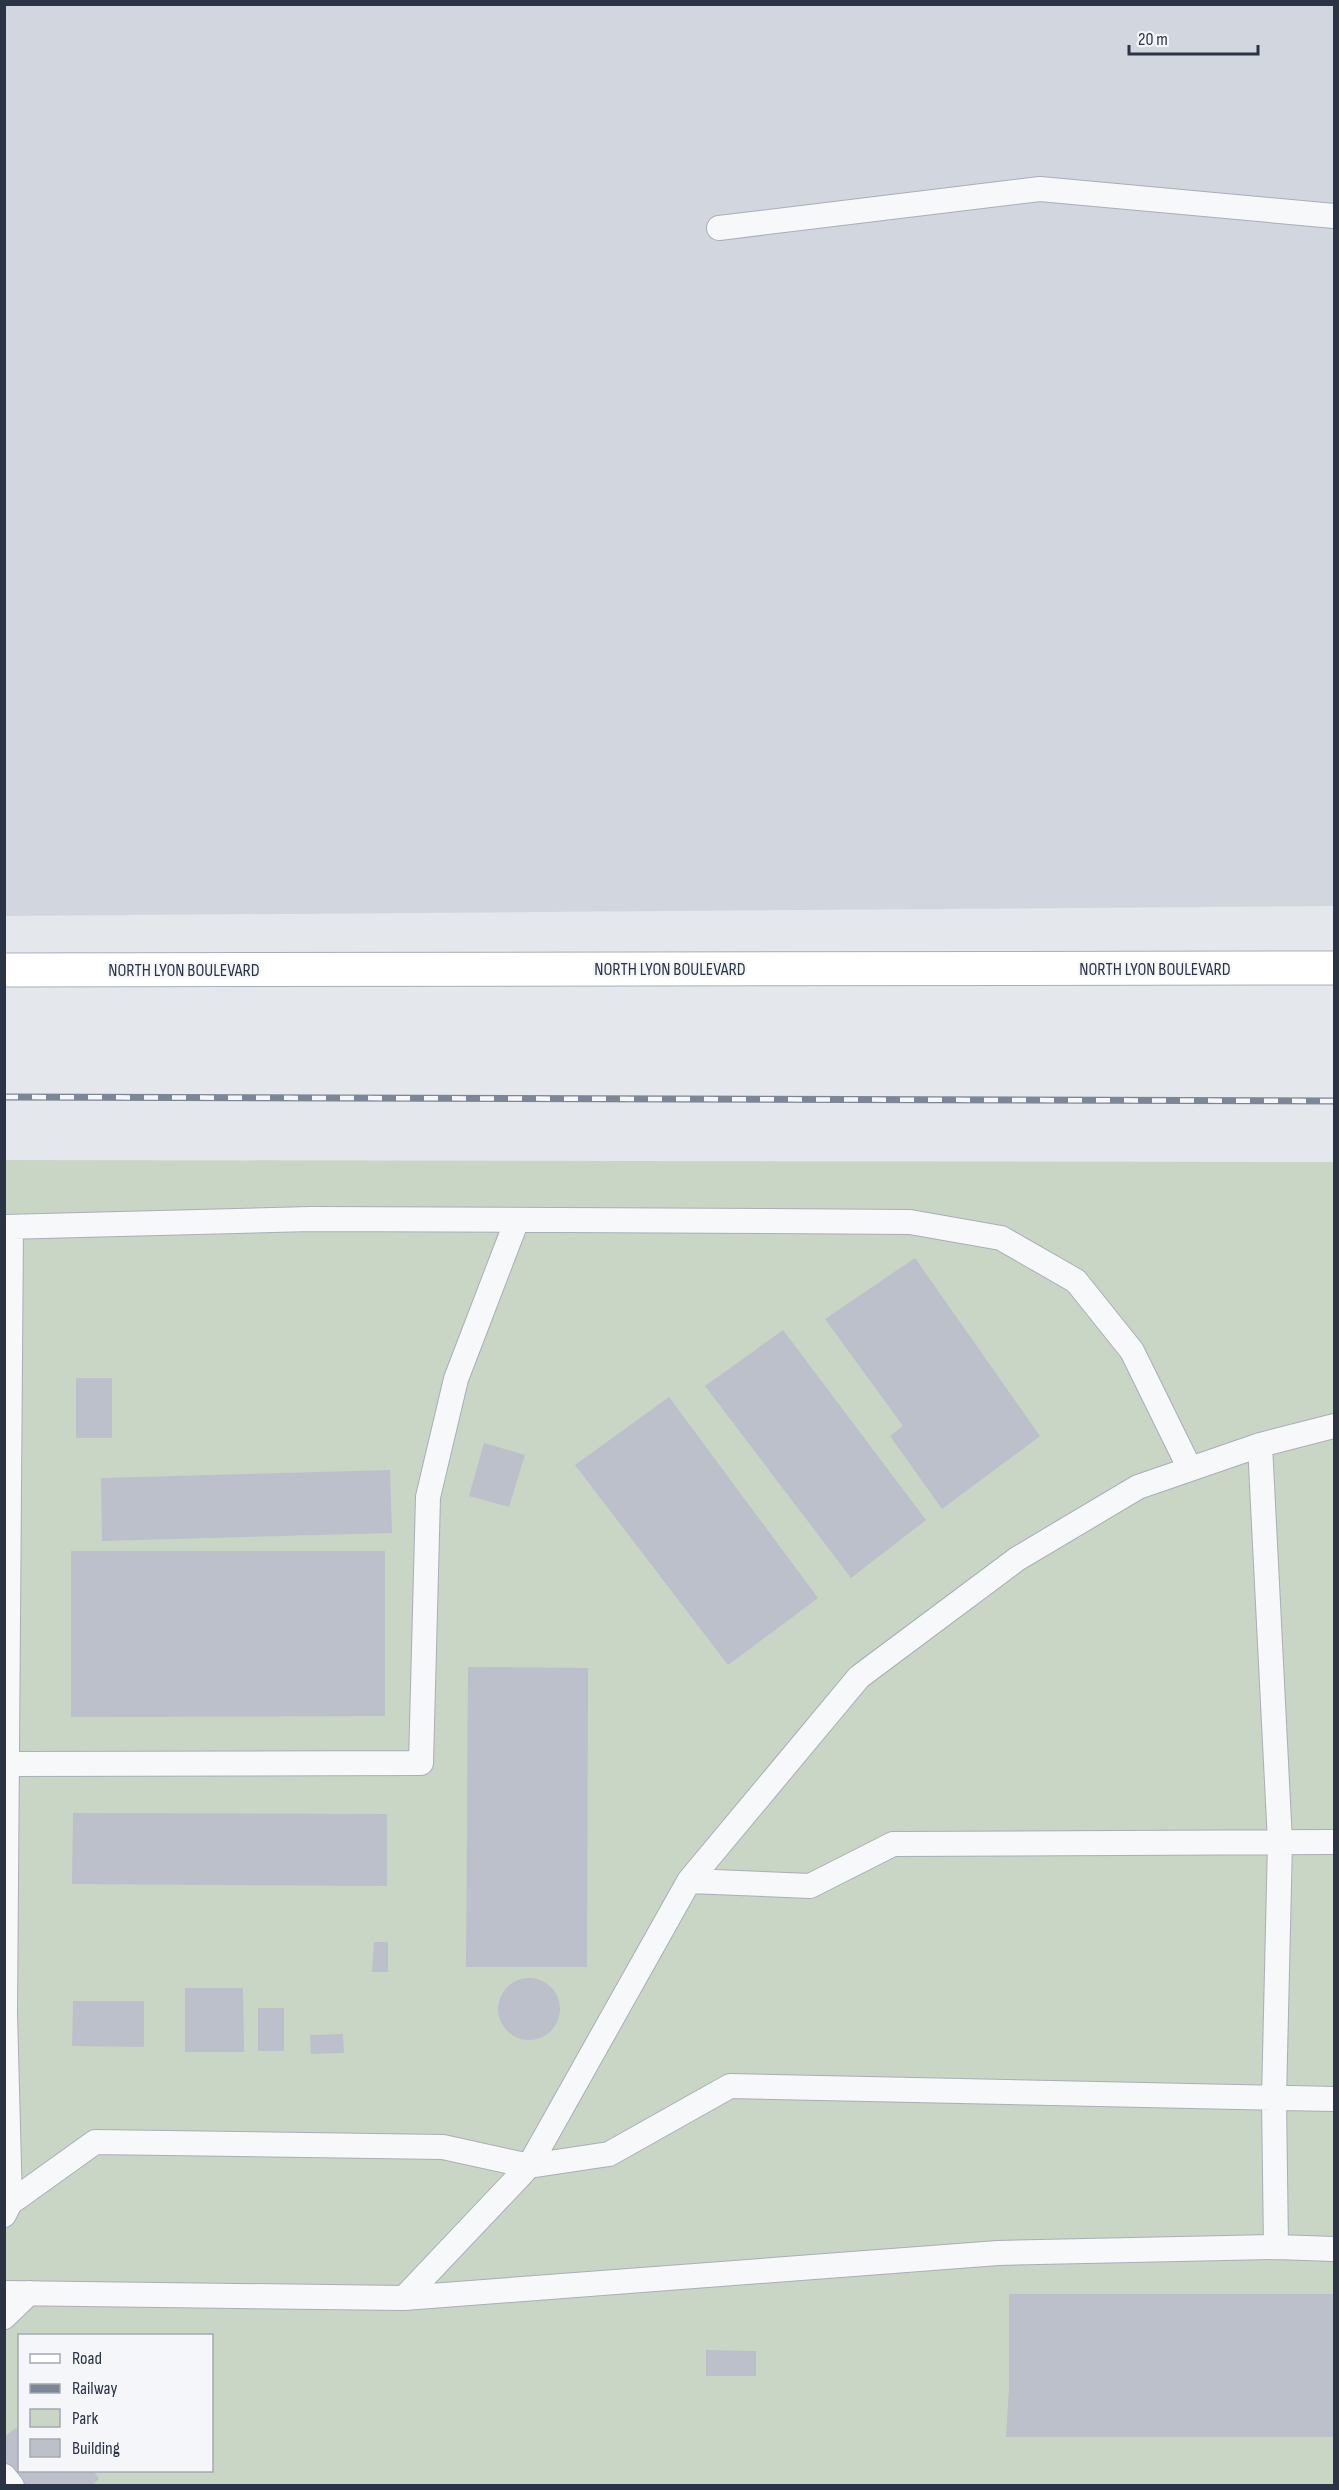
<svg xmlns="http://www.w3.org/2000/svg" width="1339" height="2490" viewBox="0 0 1339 2490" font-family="'Sofia Sans Condensed',sans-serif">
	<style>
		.built { fill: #d2d6de }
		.green { fill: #c9d6c5; fill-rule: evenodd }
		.building { fill: #bbc0ca }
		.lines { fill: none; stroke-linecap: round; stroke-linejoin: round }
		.lane-casing { stroke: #a9aeb7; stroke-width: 26 }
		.secondary-casing { stroke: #a9aeb7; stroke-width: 35 }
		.lane { stroke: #f7f8fa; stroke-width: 24 }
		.secondary { stroke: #fff; stroke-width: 33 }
		.rail-casing { stroke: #7d8696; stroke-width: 7 }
		.rail { stroke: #f4f6f9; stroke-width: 4.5; stroke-dasharray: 14; stroke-linecap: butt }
		.labels { text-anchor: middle; stroke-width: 4.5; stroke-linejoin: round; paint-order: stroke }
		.street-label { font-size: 18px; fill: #2b3445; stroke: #f4f6f9 }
	</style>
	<rect width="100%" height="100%" fill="#e4e7ec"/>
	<!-- built -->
	<path class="built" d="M4,5H1334V906L5,916Z"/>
	<!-- green -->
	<path class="green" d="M5,1160L1334,1162V2485L5,2486ZM20,2336H212V2470H20Z"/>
	<!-- building -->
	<path class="building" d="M915,1258L1040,1436L942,1509L890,1436L903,1426L825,1319Z
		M783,1330L926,1520L851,1578L705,1386Z
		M76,1378H112V1438H76Z
		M669,1397L818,1598L728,1665L575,1465Z
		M484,1443L525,1455L509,1507L469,1496Z
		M390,1470L392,1533L102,1541L101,1478Z
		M71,1551H385V1716L71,1717Z
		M468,1667L588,1668L587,1967H466Z
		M73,1813L387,1814V1886L72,1884Z
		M374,1942H388V1972H372Z
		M498 2009a31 31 0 1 1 62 0a31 31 0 1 1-62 0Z
		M185,1988H243L244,2052H185Z
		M73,2001H144V2047L72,2046Z
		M258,2008H284V2051H258Z
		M343,2034L344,2053L311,2054L310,2035Z
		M1009,2294H1334V2437H1006L1009,2388Z
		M706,2350L756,2351V2376H706Z
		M20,2425V2470H93L99,2479L91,2486H25L4,2461V2437Z"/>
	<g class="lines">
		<!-- lane casing -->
		<g class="lane-casing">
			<path id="lane" d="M719,228L1040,189L1334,216
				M4,1227L311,1219L768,1221L910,1222L1001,1238L1076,1281L1132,1351L1190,1469
				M1260,1445L1280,1842L1274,2099L1276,2247
				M7,1764L421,1763L428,1497L456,1379L517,1220
				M689,1881L810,1886L893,1844L1334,1842
				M10,2203L5,2013L11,1227
				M4,2215L10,2203L95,2142L443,2147L529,2166L609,2154L730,2086L1334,2099
				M4,2293L404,2298L998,2253L1276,2247L1334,2249
				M404,2298L529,2166L689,1881L859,1677L1017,1559L1138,1487L1260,1445L1334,1426
				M4,2317L29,2293
				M4,2476L12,2486"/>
		</g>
		<!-- secondary casing -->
		<g class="secondary-casing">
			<path id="secondary" d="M4,970L1334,968"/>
		</g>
		<!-- lane -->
		<use href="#lane" class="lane"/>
		<!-- secondary -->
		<use href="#secondary" class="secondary"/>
		<!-- rail casing -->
		<g class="rail-casing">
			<path id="rail" d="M4,1097L1334,1101"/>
		</g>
		<!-- rail -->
		<use href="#rail" class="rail"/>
	</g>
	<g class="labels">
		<!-- street labels -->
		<g class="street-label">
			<text x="670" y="975">NORTH LYON BOULEVARD</text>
			<text x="1155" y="975">NORTH LYON BOULEVARD</text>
			<text x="184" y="976">NORTH LYON BOULEVARD</text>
		</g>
	</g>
	<!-- border -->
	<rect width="1339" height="2490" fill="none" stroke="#2b3445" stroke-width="12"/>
	<!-- legend -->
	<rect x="18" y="2334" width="195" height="138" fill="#f4f6f9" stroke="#a4a8b1" stroke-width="1.5"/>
	<rect x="30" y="2354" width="30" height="9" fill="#ffffff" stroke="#a4a8b1" stroke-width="1.5"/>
	<text x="72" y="2364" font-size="18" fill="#2b3445">Road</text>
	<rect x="30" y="2384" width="30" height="9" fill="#7d8696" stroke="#a4a8b1" stroke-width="1.5"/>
	<text x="72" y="2394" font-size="18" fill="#2b3445">Railway</text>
	<rect x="30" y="2409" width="30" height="18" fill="#c9d6c5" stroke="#a4a8b1" stroke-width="1.5"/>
	<text x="72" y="2424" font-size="18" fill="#2b3445">Park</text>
	<rect x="30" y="2439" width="30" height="18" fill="#bbc0ca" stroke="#a4a8b1" stroke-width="1.5"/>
	<text x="72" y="2454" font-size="18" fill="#2b3445">Building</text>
	<!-- scale -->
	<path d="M1129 45v9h129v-9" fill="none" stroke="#2b3445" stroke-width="3"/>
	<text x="1138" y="45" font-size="18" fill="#2b3445" stroke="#f4f6f9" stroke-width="4.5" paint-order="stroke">20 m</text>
</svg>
